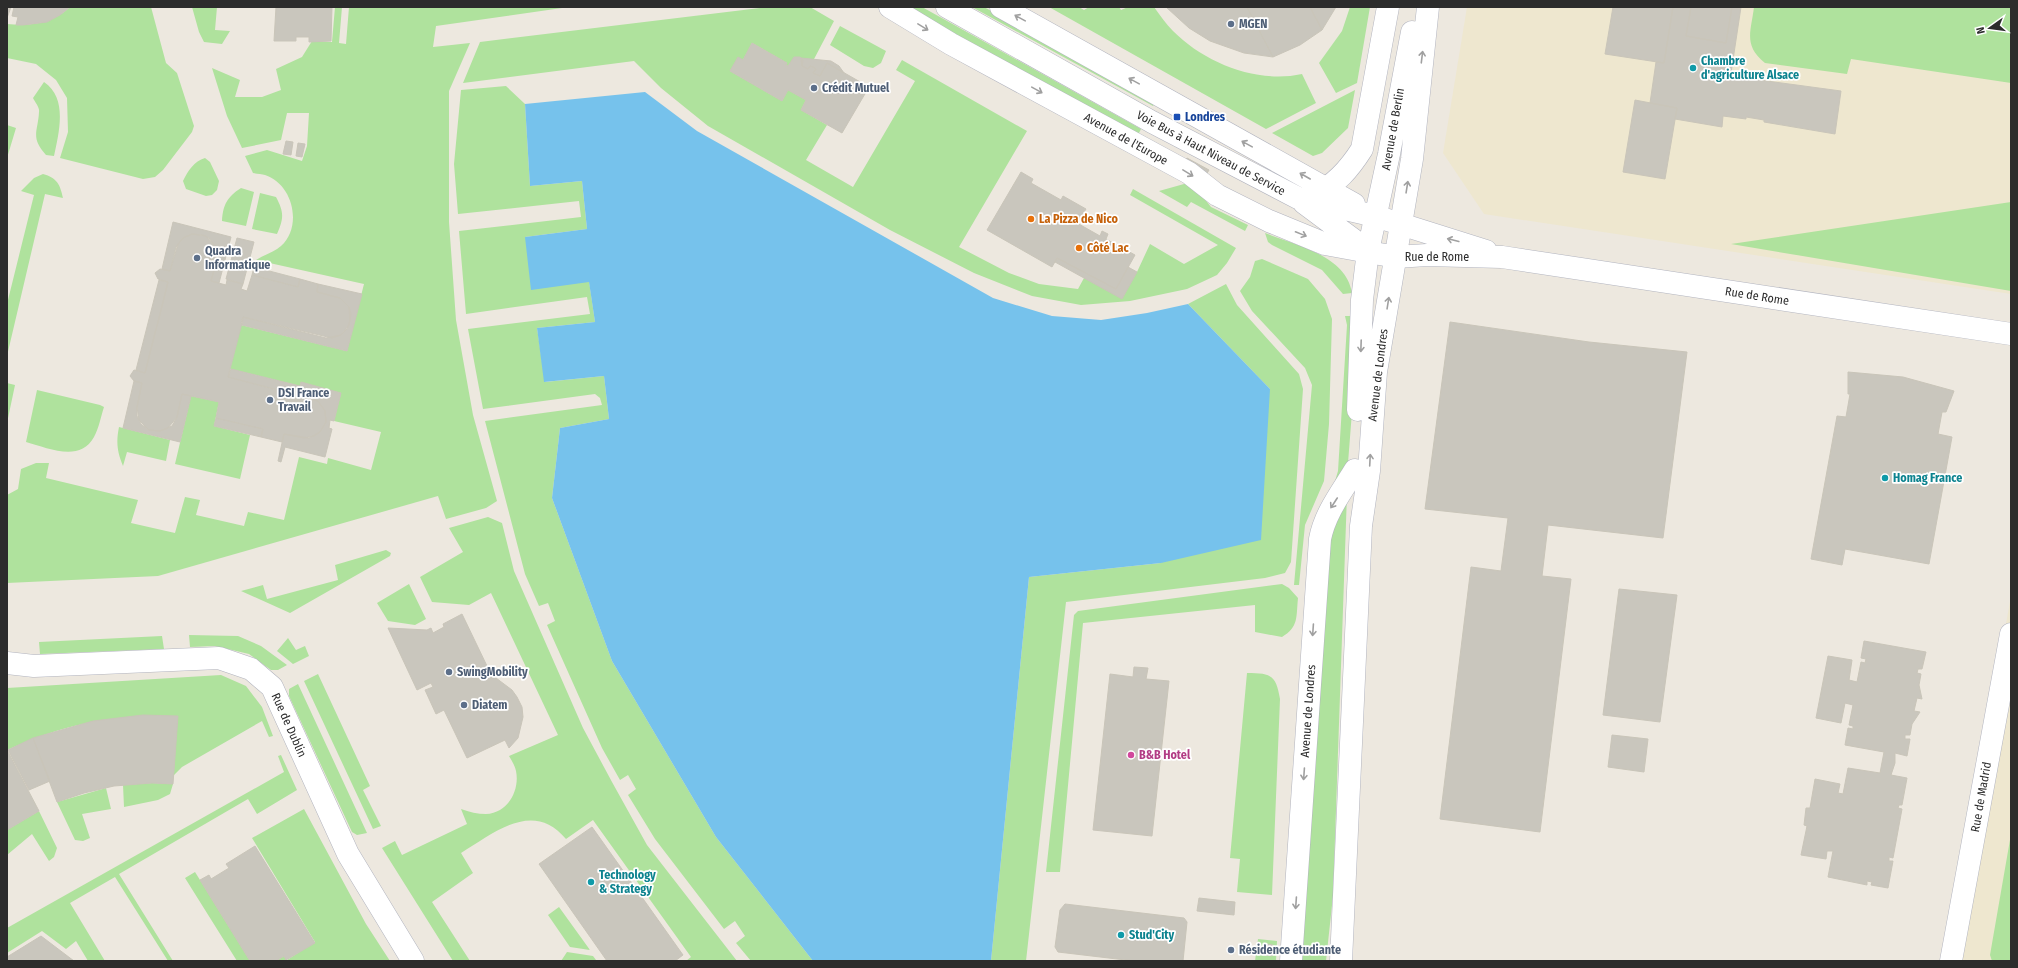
<svg xmlns="http://www.w3.org/2000/svg" width="2018" height="968" viewBox="0 0 2018 968" font-family="'Fira Sans Condensed',sans-serif">
	<style>
		.education { fill: #eee7cf }
		.green { fill: #afe29d }
		.water { fill: #76c2ec }
		.building { fill: #c9c6bd; stroke: #c9c5b9 }
		.lines { fill: none; stroke-linecap: round; stroke-linejoin: round }
		.minor-casing { stroke: #b2b4bf; stroke-width: 23 }
		.minor { stroke: #fff; stroke-width: 22 }
		.oneway { stroke: #a0a0a0 }
		.service-dot { fill: #5c6f8a; stroke: #fff; stroke-width: 1.5 }
		.culture-dot { fill: #0f9aa8; stroke: #fff; stroke-width: 1.5 }
		.transit-dot { fill: #1a4fb4; stroke: #fff; stroke-width: 1.5 }
		.food-dot { fill: #e8710a; stroke: #fff; stroke-width: 1.5 }
		.hotel-dot { fill: #d1479c; stroke: #fff; stroke-width: 1.5 }
		.labels { text-anchor: middle; stroke-width: 3.5; stroke-linejoin: round; paint-order: stroke }
		.service-label { font-size: 12px; font-weight: bold; fill: #4e5e75; stroke: #fff; text-anchor: start }
		.culture-label { font-size: 12px; font-weight: bold; fill: #0d838f; stroke: #fff; text-anchor: start }
		.transit-label { font-size: 12px; font-weight: bold; fill: #164399; stroke: #fff; text-anchor: start }
		.street-label { font-size: 12px; fill: #2c2c2c; stroke: #fff }
		.food-label { font-size: 12px; font-weight: bold; fill: #c56008; stroke: #fff; text-anchor: start }
		.hotel-label { font-size: 12px; font-weight: bold; fill: #b23c85; stroke: #fff; text-anchor: start }
	</style>
	<rect width="100%" height="100%" fill="#ede8df"/>
	<!-- education -->
	<path class="education" d="M1467,7H2011V294L1484,214L1443,153Z
		M2011,596V961H1945Z"/>
	<!-- green -->
	<path class="green" d="M70,7H151L166,63L177,73L194,126L192,132L163,170L155,177L143,179L60,158L68,132L67,98L56,80L36,64L7,58V24C31,26 52,24 70,7Z
		M192,7H217L215,30L230,31L222,44L204,42L199,32Z
		M335,7H342L339,43L346,44L349,7H569L436,26L433,47L470,43L449,91V222L456,320L473,415L497,501L486,508L446,519L438,496L158,576L7,583V495L18,489L21,469L36,463H49L46,478L138,500L131,523L175,533L185,497L200,500L196,515L244,526L248,512L284,520L299,457L327,464L328,458L371,470L381,432L334,421L341,393L301,383L300,386L230,369L241,325L347,351L364,284L256,260C264,255 274,252 281,246C303,226 293,184 265,175C262,174 257,174 253,173L245,156L267,150L302,161L307,146L309,113H287L281,140L242,148L227,116L212,68L240,80L235,97H262L281,90L276,69L302,57L312,41L332,42Z
		M768,7H810L834,21L813,61L795,57L788,66L786,65L787,63L752,43L743,60L738,58L730,71L782,101L788,90L806,100L801,110L827,125L806,160L853,187L915,81L896,70L902,60L1027,131L959,247L1009,273L1039,284L1078,289L1084,278L1137,272L1150,244L1184,264L1218,245L1130,195L1133,189L1236,248L1227,263L1217,275L1187,289L1130,301L1081,305L1032,296L974,273L890,230L708,126L661,88L634,61L463,83L480,42Z
		M906,7H922L1141,129L1137,137Z
		M972,7H984L1156,101L1153,106Z
		M1049,7H1079L1084,10L1089,7H1119L1121,10L1128,7H1154C1160,15 1166,24 1173,31C1205,63 1257,84 1302,74L1316,103L1266,129Z
		M1350,7H1370L1357,83L1336,93L1319,63L1342,31Z
		M1754,7H2011V83L1851,59L1847,74L1765,63C1743,45 1751,32 1754,7Z
		M840,26L886,51L881,63L873,68L864,66L830,45Z
		M44,82C68,98 59,132 54,156L46,155C30,137 38,132 39,112C40,108 35,102 33,98Z
		M506,86L525,104L530,186L582,181L587,229L525,237L589,281L595,322L537,328L545,382L604,376L609,419L560,428L552,498L612,661L716,837L813,961H751L736,943L745,936L735,921L724,929L655,839L628,795L636,789L628,775L620,780L602,748L547,625L555,621L548,603L539,606L525,574L485,421L602,405L600,398L595,394L483,409L468,329L590,314L587,297L466,314L459,231L581,217L579,201L458,214L454,164L461,90Z
		M1355,90L1348,128L1322,153L1313,156L1272,133Z
		M7,125L16,128L7,158Z
		M205,158L210,162L219,181L217,190L212,195L206,196L186,189L183,181C188,171 194,161 205,158Z
		M43,174C57,178 60,184 63,198L45,194L7,356V304L34,195L21,191L34,178Z
		M1184,184H1193L1211,207L1248,225L1245,231L1191,202L1187,207L1159,191Z
		M241,188L254,192L246,226L222,221C223,205 227,197 241,188Z
		M260,193L276,197C284,212 284,218 277,234L252,229Z
		M2011,202V291L1731,244Z
		M1265,233C1295,245 1346,255 1352,293L1343,294L1322,270L1272,245L1268,242Z
		M1262,259L1308,279L1325,299L1332,319L1329,424L1324,481L1305,525L1299,585H1294L1312,385L1305,368L1252,311L1240,291L1250,277L1255,261Z
		M1226,284L1237,305L1299,374L1303,389L1291,562L1285,573L1265,578L1066,602L1026,961H991L1029,577L1161,563L1270,389L1188,304Z
		M1345,316H1355L1354,386L1348,463L1330,498L1338,471L1347,325Z
		M7,383L15,385L7,423Z
		M37,390L100,405L104,407C101,416 99,428 94,437C80,463 48,448 26,442Z
		M191,396L219,402L214,426L250,435L240,479L175,464Z
		M119,427L170,440L166,461L127,452L123,466C117,451 116,442 119,427Z
		M1347,494L1333,896L1326,961H1297L1325,544Z
		M488,517L502,523L514,571L583,728L612,782L647,845L737,961H686L691,957L593,820L566,839C533,799 494,833 461,853L473,873L432,902L470,961H453L382,848L395,841L402,855L467,824L461,809C469,812 478,814 486,814C508,813 520,790 516,771C515,766 512,761 509,756L558,735L491,593L469,605L432,602L420,577L463,552L449,528Z
		M386,550L391,553L390,556L290,613L241,591L263,585L267,599L338,580L335,565Z
		M409,584L426,619L415,625L388,621L377,603Z
		M1282,584L1289,588L1298,598C1296,617 1299,627 1282,637L1255,632V605L1083,623L1060,872H1046L1074,615L1078,611Z
		M189,635L238,636L261,646L287,665L278,670H271L249,654L215,646L190,647Z
		M162,636L164,649L40,654L39,642Z
		M288,638L296,650L305,646L309,656L293,664L277,651Z
		M1247,673C1271,673 1276,675 1280,699L1272,895L1237,892L1240,859L1230,858Z
		M318,674L370,786L363,790L381,826L373,829L304,681Z
		M221,675L246,686L262,707L273,736L269,737L262,721L182,767L173,776L177,716C113,715 66,723 7,750V688Z
		M298,684L367,833L357,835L352,832L289,696V689Z
		M281,755L297,790L257,814L248,799L119,874L173,961H168L115,877L70,903L105,961H88L76,941L66,949L42,931L7,953V928L284,772L278,756Z
		M152,783L173,784L170,794L158,800L124,807L123,785Z
		M106,788L111,809L82,814L90,838L83,841L75,840L57,802Z
		M304,809L366,924L390,961H276L284,956L287,960L315,942L252,838Z
		M39,811L57,848L54,857L49,861L32,834L7,855V830Z
		M2011,834V961H1992L1990,955Z
		M195,872L200,880L250,961H237L185,878Z
		M559,907L590,950L570,947L548,915Z
		M1258,939L1277,941L1276,961H1255Z
		M567,952L593,956L596,960L561,961Z"/>
	<!-- water -->
	<path class="water" d="M645,92L697,131L993,298L1052,316L1101,320L1147,313L1188,304L1270,389L1261,540L1161,563L1029,577L991,961H813L716,837L612,661L552,498L560,428L609,419L604,376L544,382L537,328L595,322L589,282L531,290L525,237L587,229L582,181L530,186L525,104Z"/>
	<!-- building -->
	<path class="building" d="M7,7H11L7,18Z
		M14,7H70L60,15L47,22L23,25H16L18,17L12,16Z
		M276,7H332L331,41L309,42V37H296V41H274Z
		M1166,7H1247L1273,57L1244,53L1210,41L1189,28Z
		M1247,7H1310L1322,30L1300,45L1273,57Z
		M1310,7H1336L1322,30Z
		M1613,7H1673L1664,63L1605,54Z
		M1673,7H1691L1686,36L1726,43L1732,7H1741L1731,73L1753,76L1752,79L1841,91L1835,134L1764,122V120L1746,117V119L1723,116L1722,127L1675,119L1677,108L1650,103L1656,62L1664,63Z
		M1691,7H1732L1726,43L1686,36Z
		M752,43L787,63L786,65L788,66L794,57H800L803,60L802,66L808,69L810,66L813,67L816,69L813,73L820,76L827,63L869,87L842,133L801,110L806,100L788,90L782,101L730,71L738,57L743,60Z
		M801,58L831,61L839,66L844,73L827,63L820,76L813,73L816,69L813,67L810,66L808,69L802,66Z
		M1635,100L1677,108L1665,179L1623,172Z
		M286,141L293,142L291,155L283,154Z
		M298,143L305,144L302,157L296,156Z
		M1187,158L1209,170L1206,175L1184,162Z
		M1021,172L1033,179L1031,183L1061,200L1063,196L1086,209L1077,223L1100,236L1102,231L1108,234L1106,239L1135,255L1116,289L1057,258L1052,267L987,230Z
		M173,222L231,237L219,283L211,281L217,259L215,246L209,238L203,235L192,234L183,238L176,247L170,271L162,269Z
		M192,234L206,236L215,246L217,259L211,281L226,285L227,280L243,284L241,289L247,291L252,275L298,287L300,279L318,284L317,292L340,298L349,307L351,314L349,325L341,335L332,338L243,317L241,323H242L228,377L318,401L325,411L326,422L320,432L314,436L304,438L284,434L282,442L261,437L263,429L216,418L219,402L182,394L177,417L168,428L160,431L149,430L139,420L137,407L142,383L134,381L130,376L134,370L145,373L168,282L158,279L155,273L160,269L170,271L178,244L183,238Z
		M237,238L254,242L243,284L226,279Z
		M1057,258L1116,289L1128,267L1137,272L1122,299L1055,262Z
		M254,267L300,279L298,287L252,275Z
		M159,280L168,282L145,373L136,370Z
		M318,284L362,294L347,351L242,325L243,317L326,338L341,335L347,329L350,321L349,307L340,298L317,292Z
		M1450,322L1589,342L1687,352L1663,538L1548,525L1542,576L1571,579L1540,832L1440,819L1471,567L1501,571L1508,518L1425,509Z
		M231,369L300,386L298,395L228,377Z
		M1848,372L1903,377L1954,391L1946,412H1942L1938,434L1952,437L1929,564L1845,549L1842,565L1811,559L1837,416L1846,417L1850,394H1848Z
		M134,381L142,383L137,407V416L141,424L149,430L160,431L172,426L177,417L182,394L191,396L180,442L123,428Z
		M301,382L341,393L334,421L330,420L329,428L332,429L325,457L285,447L281,462L278,461L284,434L309,438L320,432L326,422L325,411L318,401L298,395Z
		M216,418L263,429L261,437L214,426Z
		M1619,589L1677,595L1660,722L1603,715Z
		M462,614L487,666L496,678L512,690L517,697L522,707L523,717L518,738L509,748L505,740L467,758L444,710L436,714L425,690L433,687L431,683L417,690L388,628L427,630L431,628L433,633L444,627L443,624Z
		M1864,641L1926,652L1922,669H1918L1917,673L1921,674L1919,685L1922,699L1917,698L1914,711L1920,712L1912,724L1910,735H1905V739H1910L1907,756L1895,753V763L1891,775L1907,778L1902,805H1899L1898,808L1902,809L1893,858L1889,857V861H1893L1888,888L1871,885L1872,882L1867,881V885L1828,877L1833,851H1827L1826,859L1801,855L1807,826L1804,825L1806,808H1810L1815,779L1840,784L1838,793L1843,794L1848,768L1880,773L1884,752L1845,745L1848,728L1853,729V726L1849,725L1853,705L1845,703L1841,723L1816,718L1828,656L1852,660L1849,680L1857,682L1861,662L1865,663L1866,659L1861,658Z
		M1134,667L1148,668L1146,679L1169,681L1152,836L1093,830L1110,674L1133,677Z
		M143,715L178,716L173,784L152,783L114,786L84,793L57,802L33,738L93,721Z
		M1612,735L1648,739L1644,772L1608,767Z
		M33,738L50,781L29,790L8,750Z
		M7,750L39,811L7,830Z
		M592,827L683,955L675,961H607L539,864Z
		M255,846L315,943L286,960L284,956L276,961H250L200,880L209,875L211,879L229,868L226,864Z
		M1199,898L1235,902L1234,915L1197,911Z
		M1065,904L1184,918L1187,922L1183,961H1134L1058,952L1055,947L1060,910Z
		M41,936L74,961H7V957Z
		M1266,944L1273,945L1272,956L1265,955Z"/>
	<g class="lines">
		<!-- minor casing -->
		<g class="minor-casing">
			<path id="minor" d="M890,7L951,44L1189,173L1217,195L1269,221L1325,244L1396,257L1427,255L1502,257L2011,334
				M947,7L1152,122L1298,198L1375,216L1486,251
				M1001,7L1354,204
				M1315,194C1336,185 1350,168 1362,149L1388,7
				M1304,203L1366,249
				M1358,410L1362,300L1368,251L1389,154L1412,32
				M7,663L34,666L219,658L251,669L272,687L348,854L413,961
				M1291,961L1320,539C1325,513 1341,493 1355,470
				M1341,961L1361,526L1369,471L1376,372L1412,159L1428,7
				M1951,961L2011,634"/>
		</g>
		<!-- minor -->
		<use href="#minor" class="minor"/>
	</g>
	<!-- one-way arrows -->
	<defs><path id="oneway-shaft" d="M-6 0H5M1.5-3L5.5 0L1.5 3" fill="none" stroke-width="1.6" stroke-linecap="round" stroke-linejoin="round"/></defs>
	<g class="oneway">
		<use href="#oneway-shaft" transform="translate(1020 18) rotate(-151)"/>
		<use href="#oneway-shaft" transform="translate(923 27) rotate(31)"/>
		<use href="#oneway-shaft" transform="translate(1422 57) rotate(-83)"/>
		<use href="#oneway-shaft" transform="translate(1134 81) rotate(-151)"/>
		<use href="#oneway-shaft" transform="translate(1037 90) rotate(29)"/>
		<use href="#oneway-shaft" transform="translate(1247 144) rotate(-151)"/>
		<use href="#oneway-shaft" transform="translate(1188 173) rotate(31)"/>
		<use href="#oneway-shaft" transform="translate(1305 176) rotate(-150)"/>
		<use href="#oneway-shaft" transform="translate(1407 187) rotate(-81)"/>
		<use href="#oneway-shaft" transform="translate(1301 234) rotate(22)"/>
		<use href="#oneway-shaft" transform="translate(1453 240) rotate(-166)"/>
		<use href="#oneway-shaft" transform="translate(1388 303) rotate(-81)"/>
		<use href="#oneway-shaft" transform="translate(1361 346) rotate(92)"/>
		<use href="#oneway-shaft" transform="translate(1370 460) rotate(-87)"/>
		<use href="#oneway-shaft" transform="translate(1334 503) rotate(123)"/>
		<use href="#oneway-shaft" transform="translate(1313 630) rotate(94)"/>
		<use href="#oneway-shaft" transform="translate(1304 774) rotate(94)"/>
		<use href="#oneway-shaft" transform="translate(1296 903) rotate(94)"/>
	</g>
	<!-- markers -->
	<g class="service-dot">
		<circle cx="1231" cy="24" r="4"/>
		<circle cx="814" cy="88" r="4"/>
		<circle cx="197" cy="258" r="4"/>
		<circle cx="270" cy="400" r="4"/>
		<circle cx="449" cy="672" r="4"/>
		<circle cx="464" cy="705" r="4"/>
		<circle cx="1231" cy="950" r="4"/>
	</g>
	<g class="culture-dot">
		<circle cx="1693" cy="68" r="4"/>
		<circle cx="1885" cy="478" r="4"/>
		<circle cx="591" cy="882" r="4"/>
		<circle cx="1121" cy="935" r="4"/>
	</g>
	<rect class="transit-dot" x="1173" y="113" width="8" height="8" rx="2"/>
	<g class="food-dot">
		<circle cx="1031" cy="219" r="4"/>
		<circle cx="1079" cy="248" r="4"/>
	</g>
	<circle class="hotel-dot" cx="1131" cy="755" r="4"/>
	<g class="labels">
		<!-- service labels -->
		<g class="service-label">
			<text x="1239" y="28">MGEN</text>
			<text x="822" y="92">Crédit Mutuel</text>
			<text x="205" y="255">Quadra<tspan x="205" dy="14">Informatique</tspan></text>
			<text x="278" y="397">DSI France<tspan x="278" dy="14">Travail</tspan></text>
			<text x="457" y="676">SwingMobility</text>
			<text x="472" y="709">Diatem</text>
			<text x="1239" y="954">Résidence étudiante</text>
		</g>
		<!-- culture labels -->
		<g class="culture-label">
			<text x="1701" y="65">Chambre<tspan x="1701" dy="14">d'agriculture Alsace</tspan></text>
			<text x="1893" y="482">Homag France</text>
			<text x="599" y="879">Technology<tspan x="599" dy="14">&amp; Strategy</tspan></text>
			<text x="1129" y="939">Stud'City</text>
		</g>
		<!-- transit labels -->
		<g class="transit-label">
			<text x="1185" y="121">Londres</text>
		</g>
		<!-- street labels -->
		<g class="street-label">
			<text transform="translate(1393 129) rotate(-80)" y="4">Avenue de Berlin</text>
			<text transform="translate(1126 139) rotate(29)" y="4">Avenue de l'Europe</text>
			<text transform="translate(1211 153) rotate(28)" y="4">Voie Bus à Haut Niveau de Service</text>
			<text x="1437" y="261">Rue de Rome</text>
			<text transform="translate(1757 296) rotate(9)" y="4">Rue de Rome</text>
			<text transform="translate(1378 375) rotate(-83)" y="4">Avenue de Londres</text>
			<text transform="translate(1308 711) rotate(-86)" y="4">Avenue de Londres</text>
			<text transform="translate(289 725) rotate(66)" y="4">Rue de Dublin</text>
			<text transform="translate(1981 797) rotate(-80)" y="4">Rue de Madrid</text>
		</g>
		<!-- food labels -->
		<g class="food-label">
			<text x="1039" y="223">La Pizza de Nico</text>
			<text x="1087" y="252">Côté Lac</text>
		</g>
		<!-- hotel labels -->
		<g class="hotel-label">
			<text x="1139" y="759">B&amp;B Hotel</text>
		</g>
	</g>
	<!-- border -->
	<rect width="2018" height="968" fill="none" stroke="#2c2c2c" stroke-width="16"/>
	<!-- north arrow -->
	<g transform="translate(1990 28) rotate(256)" stroke="#ffffff" stroke-width="3" paint-order="stroke">
	<path d="M0-3L7 15L0 10L-7 15Z" fill="#2c2c2c"/>
	<text y="-6" font-size="11" font-weight="bold" text-anchor="middle" fill="#2c2c2c">N</text>
	</g>
</svg>
